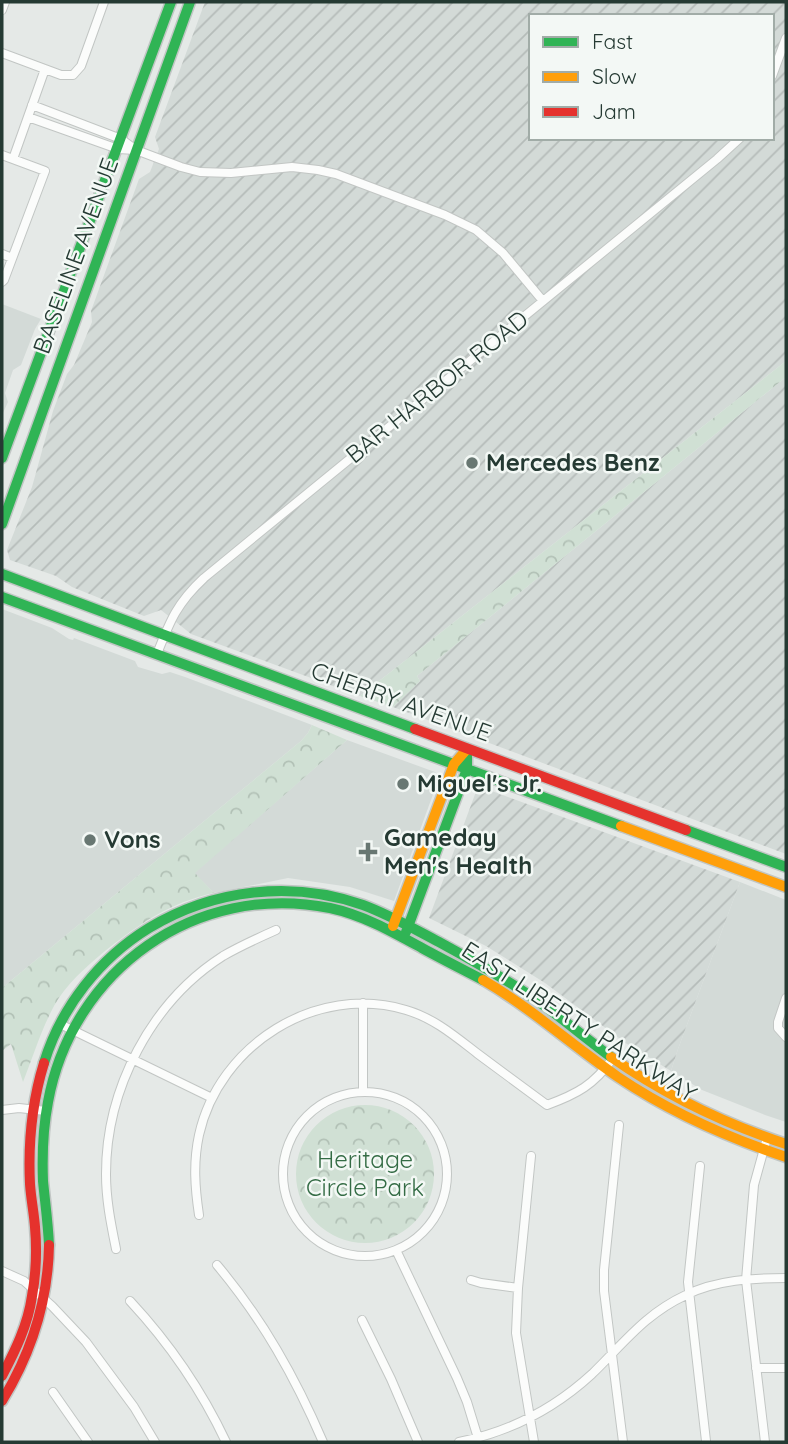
<svg xmlns="http://www.w3.org/2000/svg" width="788" height="1444" viewBox="0 0 788 1444" font-family="Quicksand,sans-serif">
	<style>
		.built { fill: #d3dad7 }
		.industrial { fill: url(#industrial-furrows); fill-rule: evenodd }
		.forest { fill: url(#forest-crowns) }
		.lines { fill: none; stroke-linecap: round; stroke-linejoin: round }
		.street-casing { stroke: #c2c6c4; stroke-width: 10 }
		.fast-casing { stroke: #c1c6c4; stroke-width: 13 }
		.slow-casing { stroke: #c1c6c4; stroke-width: 13 }
		.jam-casing { stroke: #c1c6c4; stroke-width: 13 }
		.street { stroke: #fbfcfb; stroke-width: 8 }
		.fast { stroke: #30b455; stroke-width: 10 }
		.slow { stroke: #ff9f0a; stroke-width: 10 }
		.jam { stroke: #e5322d; stroke-width: 10 }
		.poi-dot { fill: #687772; stroke: #f3f8f5; stroke-width: 2.5 }
		.labels { text-anchor: middle; stroke-width: 5; stroke-linejoin: round; paint-order: stroke }
		.street-label { font-size: 24px; fill: #253a33; stroke: #f3f8f5 }
		.poi-label { font-size: 24px; font-weight: bold; fill: #253a33; stroke: #f3f8f5; text-anchor: start }
		.park-label { font-size: 24px; fill: #346c45; stroke: #f3f8f5 }
	</style>
	<defs>
		<pattern id="industrial-furrows" width="10" height="10" patternUnits="userSpaceOnUse" patternTransform="scale(1.75)"><rect width="10" height="10" fill="#d3dad7"/><path d="M-1 1l2-2M0 10L10 0M9 11l2-2" fill="none" stroke="#b5bcb9"/></pattern>
		<pattern id="forest-crowns" width="20" height="18" patternUnits="userSpaceOnUse" patternTransform="scale(1.75)"><rect width="20" height="18" fill="#d0e0d4"/><path d="M2 6a3 3 0 1 1 6 0M12 15a3 3 0 1 1 6 0" fill="none" stroke="#b2c1b6"/></pattern>
	</defs>
	<rect width="100%" height="100%" fill="#e5e9e7"/>
	<!-- built -->
	<path class="built" d="M2,304L41,319L35,329L21,365L13,370L5,393L8,402L2,415V425Z
		M2,609L52,628L69,639L73,640L74,638L135,661L138,667L162,674L170,672L185,677L312,725L308,733L301,741L2,988Z
		M347,740L435,772L439,778L394,901L350,887L288,878L214,893L194,873Z
		M740,882L786,900V1122L765,1115L702,1090L671,1071L678,1049Z"/>
	<!-- industrial -->
	<path class="industrial" d="M205,2H786V361L360,696L191,634L161,610L144,616L72,587L56,576L10,560L7,550L32,487L53,411L67,374L74,365L92,322L91,311L139,179L150,172L159,149L155,137ZM531,16H772V138H531Z
		M786,377V854L393,707L420,681L417,676Z
		M481,787L740,882L678,1049L671,1071L627,1044L545,983L486,946L429,918L477,789Z"/>
	<!-- forest -->
	<path class="forest" d="M786,361V377L417,676L420,681L393,707L360,696Z
		M312,725L347,740L195,873L214,893C171,902 139,924 105,951C86,967 66,984 54,1006C41,1030 33,1057 23,1082L11,1044L2,1051V988L301,741L308,733Z
		M296 1174a69 69 0 1 1 138 0a69 69 0 1 1-138 0Z"/>
	<g class="lines">
		<!-- street casing -->
		<g class="street-casing">
			<path id="street" d="M2,10L5,2
				M2,53L61,75H73L81,66L104,2
				M772,76L786,38
				M32,105L121,139L136,150
				M28,117L118,149L136,150L181,167L200,172L231,173L292,167L318,170L336,174L445,215L476,230L503,253L543,301
				M2,155L45,171L4,280L2,282
				M13,159L45,69
				M2,254L12,258
				M157,654C170,621 177,603 204,578L717,159L740,138
				M786,998L778,1022V1028L786,1037
				M60,1024L212,1098
				M363,1092V1003
				M283 1174a82 82 0 1 1 164 0a82 82 0 1 1-164 0Z
				M2,1110L19,1108L46,1111
				M619,1125L604,1270V1291L623,1442
				M531,1156L518,1288L516,1333L534,1442
				M700,1166L688,1282L706,1441
				M199,1215C195,1188 193,1163 199,1135C219,1045 316,983 406,1010C434,1018 456,1037 478,1054C501,1071 524,1088 547,1105C577,1094 594,1085 613,1058
				M116,1249C111,1224 106,1200 106,1174C106,1089 151,1002 223,956C240,946 258,938 276,930
				M396,1250L457,1378L467,1402L478,1438
				M217,1265C263,1320 295,1377 323,1442
				M2,1271L24,1281L52,1306L86,1342L134,1407L155,1442
				M471,1280L481,1283L518,1288
				M130,1301C170,1344 201,1389 226,1442
				M362,1320L391,1379L418,1442
				M756,1368H786
				M53,1392L88,1442
				M459,1442C509,1432 555,1408 592,1374C624,1343 645,1314 686,1295C716,1280 753,1278 786,1278
				M765,1442L746,1280L754,1185L767,1138"/>
		</g>
		<!-- fast casing -->
		<g class="fast-casing">
			<path id="fast" d="M2,458L171,2
				M2,524L190,2
				M2,574L415,729
				M2,597L621,826
				M686,830L786,867
				M406,932L467,769V749
				M44,1063C61,1007 100,958 149,928C214,889 292,880 363,905C390,915 414,929 439,942C472,960 504,978 535,999C561,1017 585,1038 611,1057
				M49,1245C48,1223 45,1202 43,1181C42,1155 43,1128 48,1102C72,970 196,881 330,908C363,915 393,932 422,948C442,959 462,969 483,980"/>
		</g>
		<!-- slow casing -->
		<g class="slow-casing">
			<path id="slow" d="M621,826L786,887
				M393,926L454,764L467,749
				M483,980C531,1008 572,1045 618,1077C670,1112 726,1137 786,1157
				M611,1057C665,1095 723,1123 786,1144"/>
		</g>
		<!-- jam casing -->
		<g class="jam-casing">
			<path id="jam" d="M415,729L686,830
				M2,1376C15,1351 28,1325 32,1296C36,1274 37,1250 35,1227C34,1213 31,1199 30,1184C28,1143 32,1102 44,1063
				M2,1401C32,1352 48,1302 49,1245"/>
		</g>
		<!-- street -->
		<use href="#street" class="street"/>
		<!-- fast -->
		<use href="#fast" class="fast"/>
		<!-- slow -->
		<use href="#slow" class="slow"/>
		<!-- jam -->
		<use href="#jam" class="jam"/>
	</g>
	<!-- markers -->
	<g class="poi-dot">
		<circle cx="472" cy="463" r="7"/>
		<circle cx="403" cy="784" r="7"/>
		<circle cx="90" cy="840" r="7"/>
		<path d="M364.5 841.5h7v7h7v7h-7v7h-7v-7h-7v-7h7z"/>
	</g>
	<g class="labels">
		<!-- street labels -->
		<g class="street-label">
			<text transform="translate(76 256) rotate(-70)" y="8">BASELINE AVENUE</text>
			<text transform="translate(437 387) rotate(-39)" y="8">BAR HARBOR ROAD</text>
			<text transform="translate(401 702) rotate(20)" y="8">CHERRY AVENUE</text>
			<text transform="translate(579 1022) rotate(33)" y="8">EAST LIBERTY PARKWAY</text>
		</g>
		<!-- poi labels -->
		<g class="poi-label">
			<text x="486" y="471">Mercedes Benz</text>
			<text x="417" y="792">Miguel's Jr.</text>
			<text x="384" y="846">Gameday<tspan x="384" dy="28">Men's Health</tspan></text>
			<text x="104" y="848">Vons</text>
		</g>
		<!-- park labels -->
		<g class="park-label">
			<text x="365" y="1168">Heritage<tspan x="365" dy="28">Circle Park</tspan></text>
		</g>
	</g>
	<!-- border -->
	<rect width="788" height="1444" fill="none" stroke="#253a33" stroke-width="7"/>
	<!-- legend -->
	<rect x="529" y="14" width="245" height="126" fill="#f3f8f5" stroke="#a1aca7" stroke-width="2"/>
	<rect x="543" y="37" width="35" height="10" fill="#30b455" stroke="#a1aca7" stroke-width="2"/>
	<text x="592" y="49" font-size="21" fill="#253a33">Fast</text>
	<rect x="543" y="72" width="35" height="10" fill="#ff9f0a" stroke="#a1aca7" stroke-width="2"/>
	<text x="592" y="84" font-size="21" fill="#253a33">Slow</text>
	<rect x="543" y="107" width="35" height="10" fill="#e5322d" stroke="#a1aca7" stroke-width="2"/>
	<text x="592" y="119" font-size="21" fill="#253a33">Jam</text>
</svg>
